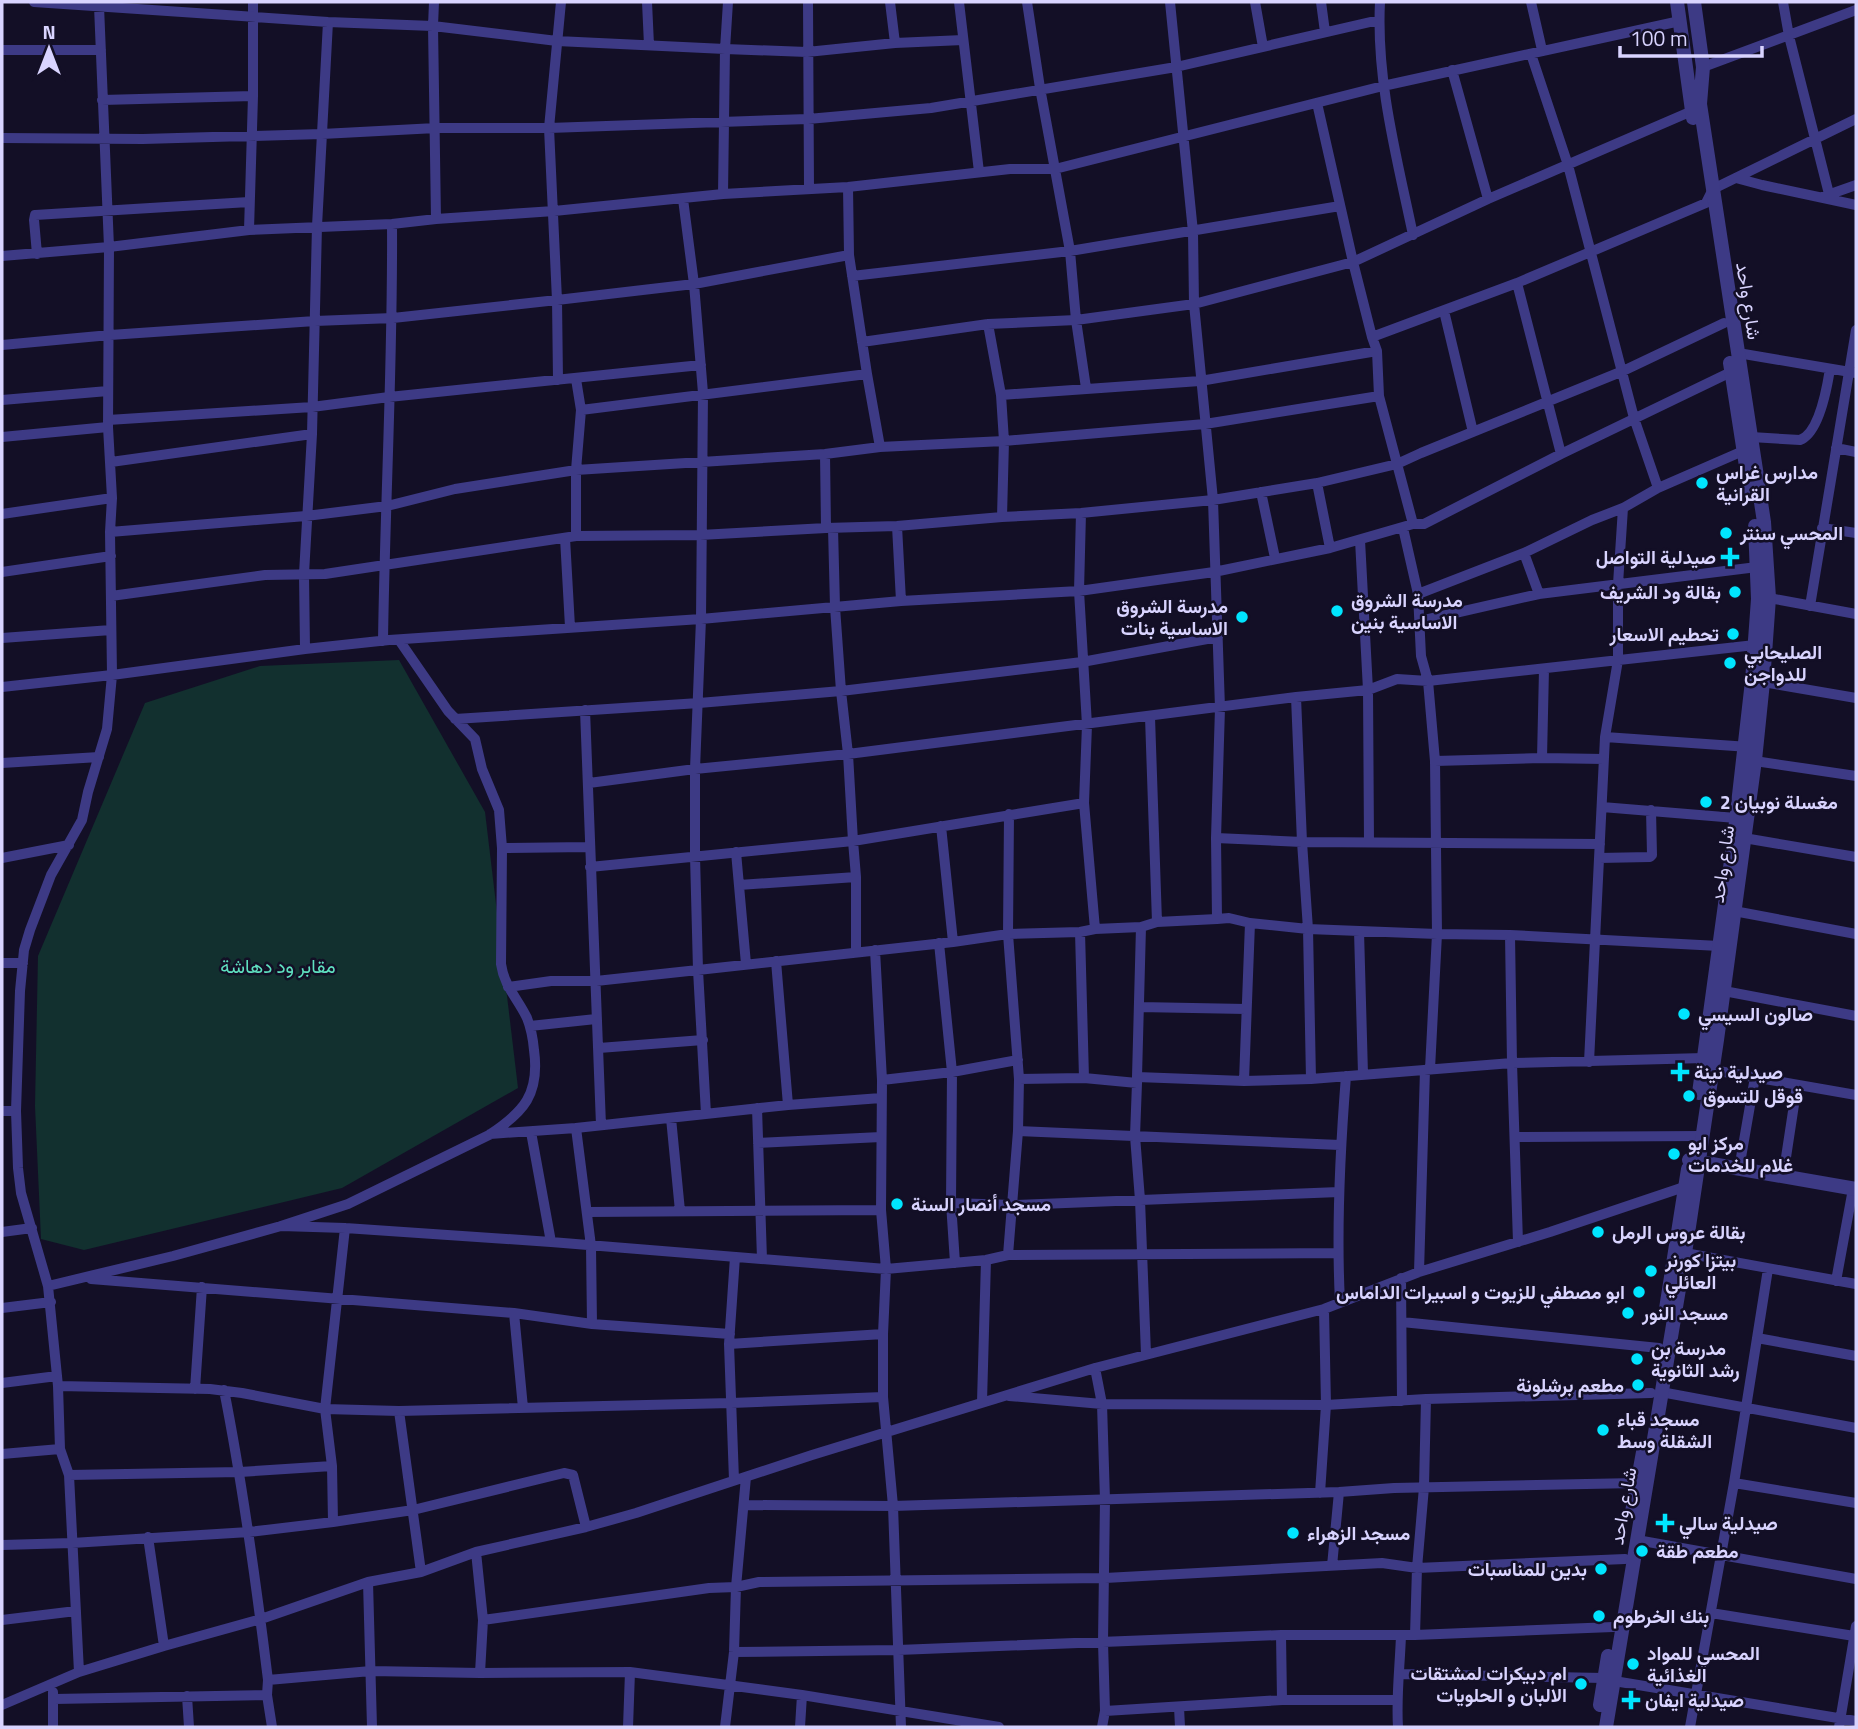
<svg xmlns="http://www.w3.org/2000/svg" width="1858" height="1729" viewBox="0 0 1858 1729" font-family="'Titillium Web',Vazirmatn,sans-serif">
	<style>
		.green { fill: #12302f }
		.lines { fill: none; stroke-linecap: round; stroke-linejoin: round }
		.minor { stroke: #3d3a85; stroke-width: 10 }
		.tertiary { stroke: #3d3a85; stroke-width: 14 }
		.poi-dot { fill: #00e5ff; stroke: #130f26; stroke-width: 2.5 }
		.labels { text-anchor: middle; stroke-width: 5; stroke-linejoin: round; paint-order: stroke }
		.street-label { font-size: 19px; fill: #d9d4ff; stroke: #130f26 }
		.poi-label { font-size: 19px; font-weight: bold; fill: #d9d4ff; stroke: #130f26; text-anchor: start }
		.park-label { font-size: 19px; fill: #5fe0c0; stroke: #130f26 }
	</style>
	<rect width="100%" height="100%" fill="#130f26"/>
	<!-- green -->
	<path class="green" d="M399,660L485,812L518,1088L342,1188L84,1250L41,1239L35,1106L38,956L145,703L260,666Z"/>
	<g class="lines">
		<!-- minor -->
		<path class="minor" d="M34,2L328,22L433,26L557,41L725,49L807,52L895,43L963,40
			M434,2L433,26L436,219
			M647,2L649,45
			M808,2L809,188
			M890,2L895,43
			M959,2L979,172
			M1027,2L1040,88L1070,251L1076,320L1086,388
			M1170,2L1193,232L1194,304L1213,500L1220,708L1216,838L1217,919
			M1255,2L1263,47
			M1321,2L1325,32
			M1380,2C1376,81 1397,158 1413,235
			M1531,2L1542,50
			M1783,2L1789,36L1829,194
			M2,50H101
			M1531,54L1568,165L1634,418L1658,488
			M1703,67L1856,10
			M1452,70L1488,199
			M102,100L253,96
			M1317,103L1353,262L1372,337L1377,351L1379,396L1413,524
			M2,138L143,139L322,134L436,128H549L808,119L931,108L1176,67L1379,20
			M1736,178L1762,185L1856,205
			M848,187L849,255L867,374L880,447
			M723,194L725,49L728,2
			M1822,197L1856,185
			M683,199L694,284L703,393L701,619L695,769V856L698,970L706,1114
			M249,230L253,96V2
			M37,254L34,220L35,215L249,202
			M2,256L109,247L249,230L392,224L436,219L554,211L723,194L848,187L1010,169H1055L1383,86L1680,21
			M852,276L1070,251L1340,206
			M1517,283L1561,454
			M1444,311L1473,432
			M988,324L1001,395L1004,441L1002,517
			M1372,337L1517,283L1706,203L1713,189L1856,119
			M862,342L988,324L1076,320L1194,304L1353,262L1488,199L1692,111
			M2,345L110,335L315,321L393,318L557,300L694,284L849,255
			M1738,353L1856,373
			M576,379L581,410L576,470V536
			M558,380L557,300L549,128L561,2
			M1001,395L1200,381L1377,351
			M2,400L108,391
			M581,410L867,374
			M108,420L312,407L389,397L701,365
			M2,437L108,427
			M1751,437L1800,440C1819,433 1827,388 1830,369
			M1836,448L1856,452
			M825,454L826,528
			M111,462L312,434
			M1317,483L1330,548
			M1261,492L1275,558
			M1081,513L1079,591L1087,725L1084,803L1095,929
			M2,514L112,498
			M897,526L901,601
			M833,528L835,607L841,691L848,754L853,841L856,877V952
			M1403,528L1418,594L1421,656L1428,681L1435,761L1437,934L1430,1069
			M1822,528L1856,533
			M110,532L306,516L387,506L455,489L576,470L825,454L880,447L1004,441L1205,424L1379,396
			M565,538L570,627
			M1360,540L1368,690L1369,842
			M1524,553L1539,594
			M2,572L111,556
			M1418,594L1524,553L1592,520L1623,508L1658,488L1743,451
			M111,596L265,575L325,574L576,536L700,535L826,528L897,526L1002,517L1081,513L1213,500L1317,483L1397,464L1421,453L1623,371L1724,323
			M1769,598L1856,614
			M1810,606L1856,330
			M1420,621L1539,594L1757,567
			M2,638L111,630
			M383,641C385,502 393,363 392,224
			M305,649L304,574L312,434L317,226L328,22
			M1763,682L1856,698
			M2,687L112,675L305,649L389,640L701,619L901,601L1079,591L1214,572L1330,548L1413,524H1424L1561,454L1731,372
			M1296,697L1302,842L1308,929L1311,1079
			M585,710L601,1125
			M1150,717L1157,922
			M455,719L699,703L841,691L1082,662L1218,637
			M1605,737L1749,747
			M1542,758L1544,669
			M1748,760L1856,776
			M1435,761L1542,758L1604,759
			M2,763L99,757
			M589,783L695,769L848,754L1296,697L1368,690L1397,679L1428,681L1755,645
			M1602,807L1736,818
			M941,826L953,942
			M1216,838L1302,842L1600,844
			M1744,838L1856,857
			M502,848L589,847
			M736,852L746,964
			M2,858L69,845
			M1599,858L1650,857L1652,855L1651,810
			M590,867L853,841L1084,803
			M739,885L856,877
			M1734,911L1856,934
			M1359,931L1363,1074
			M1080,932L1084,1078
			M1510,935L1512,1063L1518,1242
			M939,943L952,1072L951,1203L955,1263
			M875,950L882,1080L881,1210L886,1269L883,1334V1397L893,1506L901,1727
			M776,961L788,1105
			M2,963H23
			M508,987L551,981H596L698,970L953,942L1008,934L1080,932L1095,929L1141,927L1157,922L1217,919L1229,918L1250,923L1308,929L1437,934L1510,935L1719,946
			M1724,991L1856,1016
			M1139,1007L1246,1009
			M530,1026L596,1019
			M599,1048L703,1040
			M1589,1062L1605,737L1618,660V584L1623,508
			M1713,1070L1856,1095
			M1137,1077L1141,927
			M1019,1079L1084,1078L1137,1083V1077L1244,1081L1311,1079L1512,1063L1704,1058
			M882,1080L952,1072L1018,1060
			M1244,1081L1250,923
			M1137,1083L1135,1136L1140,1200L1146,1354
			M757,1108L762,1259
			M2,1111H16
			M671,1118L680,1211
			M576,1128L591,1246L592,1324
			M1018,1131L1340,1145
			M531,1132L551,1242
			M490,1134L576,1128L788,1105L881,1098
			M1515,1137L1701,1136
			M758,1143L881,1137
			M1739,1169L1755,1077
			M1783,1177L1797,1085
			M951,1203L1013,1205L1339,1192
			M588,1212L881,1210
			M281,1226L345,1228L551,1242L886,1269L986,1260L1008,1255L1337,1253
			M2,1232L32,1228
			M1685,1253L1856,1284
			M1008,1255L1018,1131L1019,1079L1008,934L1009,814
			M1419,1272L1425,1070
			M1401,1278L1402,1401
			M91,1279L514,1313L592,1324L730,1334
			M1836,1281L1853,1189
			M48,1286L173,1256L281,1226L348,1204L489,1135C524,1112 540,1094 534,1050C533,1039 531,1028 527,1018C518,999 504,986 501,964L502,848L499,810L482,769L475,739L448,711L399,640
			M1340,1302C1336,1226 1340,1151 1346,1076
			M2,1308L51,1302
			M514,1313L523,1408
			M1402,1322L1659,1348
			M1757,1338L1856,1356
			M729,1344L883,1334
			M1095,1368L1102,1404L1105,1500L1103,1642L1105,1711L1102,1727
			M2,1383L57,1376
			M58,1386L210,1389L242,1393L325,1409L399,1411L731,1403L883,1397
			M195,1389L202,1287
			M224,1390C243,1486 256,1582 268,1680L267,1695L272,1727
			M1661,1392L1856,1428
			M1009,1396L1102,1404L1326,1405L1426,1399L1651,1393
			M982,1402L986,1260
			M399,1411L421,1572
			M2,1454L60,1449
			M69,1475L240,1472L332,1466
			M734,1480L729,1344L735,1257
			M1734,1483L1856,1503
			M1320,1493L1326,1405L1324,1309
			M744,1505L893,1506L1339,1492L1394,1488L1636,1483
			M333,1522L332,1466L325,1409L345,1228
			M148,1537L164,1646
			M1637,1540L1856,1579
			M2,1545L72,1543L249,1532L333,1522L413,1510L564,1473L573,1475L586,1527
			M476,1552L483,1620L480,1673
			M1332,1566L1339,1492
			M368,1582L372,1727
			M1711,1613L1854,1636
			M2,1620L76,1611
			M483,1620L709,1588L736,1587L759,1582L1105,1578L1382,1563L1417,1568L1625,1559
			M1281,1635L1282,1700
			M1415,1635L1417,1568L1424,1487L1426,1399
			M734,1652L898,1650L1281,1635H1415L1613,1627
			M79,1672L69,1475L60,1449L58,1386L48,1286L21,1193L18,1168L16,1111L20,991L24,950L30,930L51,875L82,820L88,792L107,729L112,675L110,532L112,498L108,427L109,247L99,6
			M1400,1674L1604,1678
			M268,1680L371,1671L480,1673L630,1672L802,1695L999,1727
			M1614,1681L1856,1721
			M53,1692V1727
			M187,1696L189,1727
			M54,1699L267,1695
			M2,1705L79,1672L164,1646L261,1619L368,1582L421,1572L476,1552L586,1527L636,1513L812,1455L1095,1368L1324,1309L1419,1272L1550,1232L1690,1185
			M1179,1707L1180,1727
			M1105,1711L1282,1700H1396
			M628,1727L630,1672
			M725,1727L734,1652L736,1587L746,1477
			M800,1727L802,1695
			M1398,1727C1396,1696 1400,1666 1401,1635
			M1690,1727L1734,1483L1768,1269
			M1839,1727L1856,1626"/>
		<!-- tertiary -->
		<path class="tertiary" d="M1677,2L1693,118
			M1730,363L1750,492
			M1699,1093L1734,839L1752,681L1758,599L1755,526
			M1689,1160L1856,1189
			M1665,1315L1688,1169
			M1632,1512L1643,1452
			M1600,1705L1608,1656
			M1606,1727L1685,1253L1717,1040L1755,760L1763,682L1769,598L1764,522L1700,104L1703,67L1694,2"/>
	</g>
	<!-- markers -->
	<g class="poi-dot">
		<circle cx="1702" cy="483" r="7"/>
		<circle cx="1726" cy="533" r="7"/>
		<path d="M1726.5 546.5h7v7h7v7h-7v7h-7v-7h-7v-7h7z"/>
		<circle cx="1735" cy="592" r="7"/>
		<circle cx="1337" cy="611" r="7"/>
		<circle cx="1242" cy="617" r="7"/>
		<circle cx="1733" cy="634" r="7"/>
		<circle cx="1730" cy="663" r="7"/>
		<circle cx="1706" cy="802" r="7"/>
		<circle cx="1684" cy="1014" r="7"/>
		<path d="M1676.5 1061.5h7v7h7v7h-7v7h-7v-7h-7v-7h7z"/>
		<circle cx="1689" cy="1096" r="7"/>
		<circle cx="1674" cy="1154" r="7"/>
		<circle cx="897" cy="1204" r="7"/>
		<circle cx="1598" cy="1232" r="7"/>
		<circle cx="1651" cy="1271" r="7"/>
		<circle cx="1639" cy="1292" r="7"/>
		<circle cx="1628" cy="1313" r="7"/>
		<circle cx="1637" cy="1359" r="7"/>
		<circle cx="1638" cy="1385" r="7"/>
		<circle cx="1603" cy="1430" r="7"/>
		<path d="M1661.5 1512.5h7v7h7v7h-7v7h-7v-7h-7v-7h7z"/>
		<circle cx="1293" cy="1533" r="7"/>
		<circle cx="1642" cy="1551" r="7"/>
		<circle cx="1601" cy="1569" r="7"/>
		<circle cx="1599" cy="1616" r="7"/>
		<circle cx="1633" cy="1664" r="7"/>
		<circle cx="1581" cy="1684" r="7"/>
		<path d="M1627.5 1689.5h7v7h7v7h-7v7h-7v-7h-7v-7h7z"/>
	</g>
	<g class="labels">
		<!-- street labels -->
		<g class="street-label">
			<text transform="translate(1749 301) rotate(81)" y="7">شارع واحد</text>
			<text transform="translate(1722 864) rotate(-82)" y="7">شارع واحد</text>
			<text transform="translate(1623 1506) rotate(-80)" y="7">شارع واحد</text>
		</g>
		<!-- poi labels -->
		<g class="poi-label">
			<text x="1716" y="479">مدارس غراس<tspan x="1716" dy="22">القرانية</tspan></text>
			<text x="1740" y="540">المحسي سنتر</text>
			<text x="1716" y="564" text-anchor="end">صيدلية التواصل</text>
			<text x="1721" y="599" text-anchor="end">بقالة ود الشريف</text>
			<text x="1351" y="607">مدرسة الشروق<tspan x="1351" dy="22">الاساسية بنين</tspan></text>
			<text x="1228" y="613" text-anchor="end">مدرسة الشروق<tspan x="1228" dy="22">الاساسية بنات</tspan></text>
			<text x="1719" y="641" text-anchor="end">تحطيم الاسعار</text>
			<text x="1744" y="659">الصليحابي<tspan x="1744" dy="22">للدواجن</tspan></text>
			<text x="1720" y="809">مغسلة نوبيان 2</text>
			<text x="1698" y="1021">صالون السيسي</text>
			<text x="1694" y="1079">صيدلية نينة</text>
			<text x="1703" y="1103">قوقل للتسوق</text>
			<text x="1688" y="1150">مركز ابو<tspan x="1688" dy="22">غلام للخدمات</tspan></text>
			<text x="911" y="1211">مسجد أنصار السنة</text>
			<text x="1612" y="1239">بقالة عروس الرمل</text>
			<text x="1665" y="1267">بيتزا كورنر<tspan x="1665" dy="22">العائلي</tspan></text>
			<text x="1625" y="1299" text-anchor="end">ابو مصطفي للزيوت و اسبيرات الداماس</text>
			<text x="1642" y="1320">مسجد النور</text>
			<text x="1651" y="1355">مدرسة بن<tspan x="1651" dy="22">رشد الثانوية</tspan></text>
			<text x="1624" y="1392" text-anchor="end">مطعم برشلونة</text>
			<text x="1617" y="1426">مسجد قباء<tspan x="1617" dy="22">الشقلة وسط</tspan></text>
			<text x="1679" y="1530">صيدلية سالي</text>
			<text x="1307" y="1540">مسجد الزهراء</text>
			<text x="1656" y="1558">مطعم طقة</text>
			<text x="1587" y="1576" text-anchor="end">بدين للمناسبات</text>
			<text x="1613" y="1623">بنك الخرطوم</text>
			<text x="1647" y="1660">المحسي للمواد<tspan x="1647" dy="22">الغذائية</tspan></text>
			<text x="1567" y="1680" text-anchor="end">ام دبيكرات لمشتقات<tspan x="1567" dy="22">الالبان و الحلويات</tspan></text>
			<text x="1645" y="1707">صيدلية ايفان</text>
		</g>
		<!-- park labels -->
		<g class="park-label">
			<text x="278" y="973">مقابر ود دهاشة</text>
		</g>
	</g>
	<!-- border -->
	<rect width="1858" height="1729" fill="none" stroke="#d9d4ff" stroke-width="7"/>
	<!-- north arrow -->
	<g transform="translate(49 49)" stroke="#130f26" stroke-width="5" paint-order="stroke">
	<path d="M0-5L12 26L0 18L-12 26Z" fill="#d9d4ff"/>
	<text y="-10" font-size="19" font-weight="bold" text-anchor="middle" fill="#d9d4ff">N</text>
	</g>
	<!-- scale -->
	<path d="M1620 46v10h142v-10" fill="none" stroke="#d9d4ff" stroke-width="3.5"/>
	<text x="1630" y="46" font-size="21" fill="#d9d4ff" stroke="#130f26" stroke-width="5" paint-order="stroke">100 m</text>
</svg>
